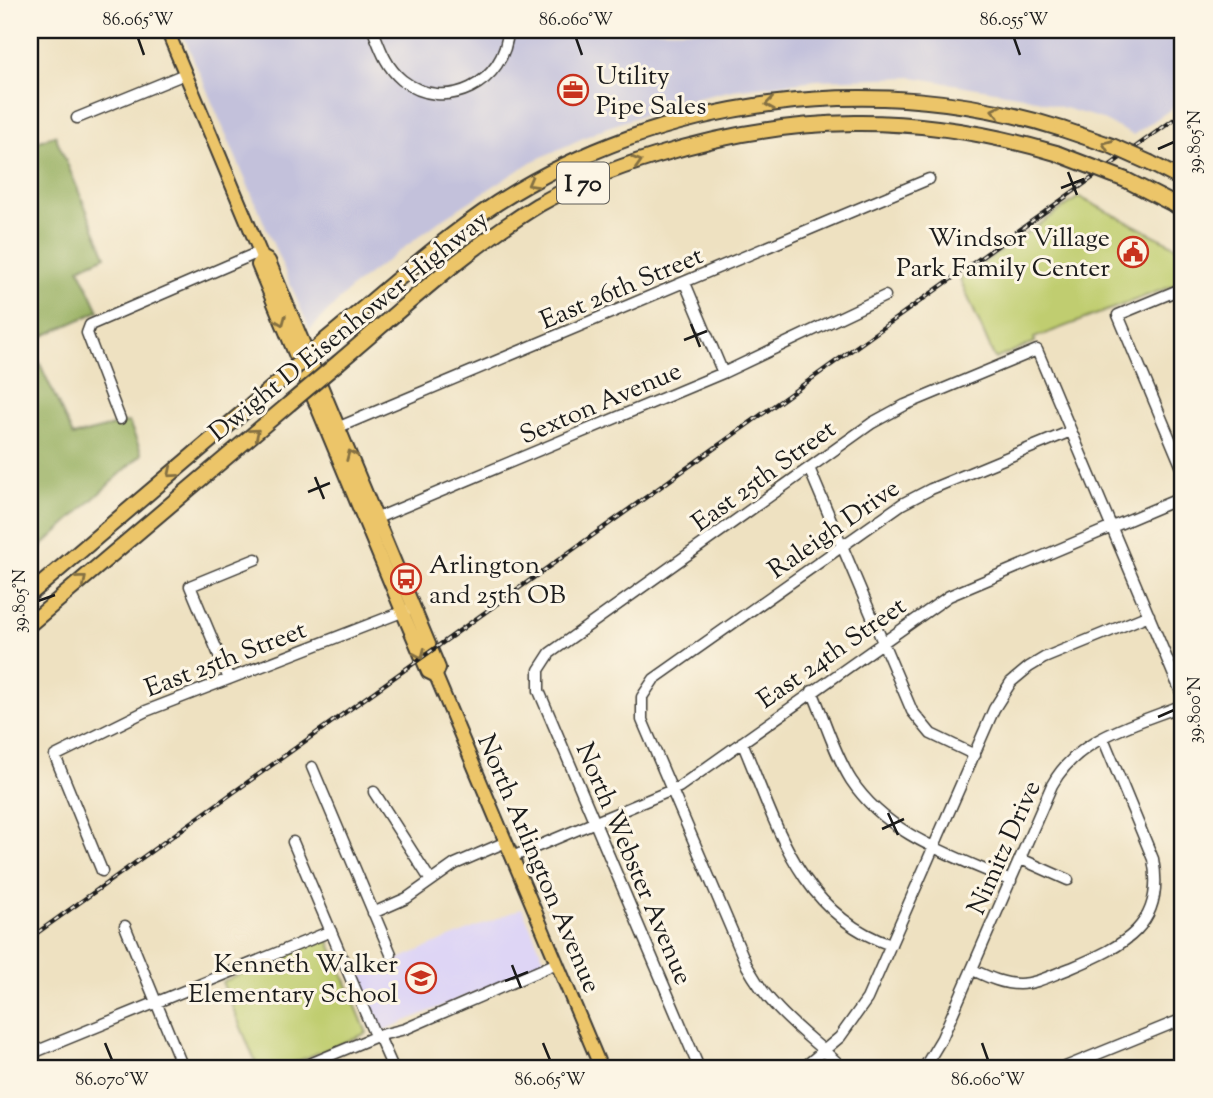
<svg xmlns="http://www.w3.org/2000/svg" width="1213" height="1098" viewBox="0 0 1213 1098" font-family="'Sorts Mill Goudy',serif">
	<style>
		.built { fill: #ded5f5 }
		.industrial { fill: #c3c1db }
		.green { fill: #c0cd6f; stroke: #6e7446; stroke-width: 2 }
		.forest { fill: #98b062; stroke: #5a663f; stroke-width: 2 }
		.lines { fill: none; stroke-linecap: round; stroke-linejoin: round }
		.minor-casing { stroke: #3c3a35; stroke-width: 13 }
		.major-casing { stroke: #3c3a35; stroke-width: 16 }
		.highway-casing { stroke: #3c3a35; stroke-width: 18 }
		.minor { stroke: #fff; stroke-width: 10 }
		.major { stroke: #ecc569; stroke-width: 12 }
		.highway { stroke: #ecc569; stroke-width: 14 }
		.rail-casing { stroke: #1c1c1c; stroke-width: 4.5 }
		.rail { stroke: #fcf5e5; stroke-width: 2; stroke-dasharray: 5; stroke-linecap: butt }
		.highway-bridge-casing { stroke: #3c3a35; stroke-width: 18; stroke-linecap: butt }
		.highway-bridge { stroke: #ecc569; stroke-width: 14 }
		.oneway { stroke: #847042 }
		.ticks { fill: none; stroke: #1c1c1c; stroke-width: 2.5 }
		.labels { text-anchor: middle; stroke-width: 6; stroke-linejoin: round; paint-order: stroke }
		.shield { fill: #fcf5e5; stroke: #5f5d58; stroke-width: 2 }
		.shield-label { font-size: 24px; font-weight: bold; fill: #1c1c1c }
		.poi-label { font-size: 26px; fill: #1c1c1c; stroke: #fcf5e5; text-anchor: start }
		.street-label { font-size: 26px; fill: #1c1c1c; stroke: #fcf5e5 }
		.neatline { fill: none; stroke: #1c1c1c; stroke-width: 2.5 }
		.ticks-label { font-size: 18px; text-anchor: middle; fill: #1c1c1c }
	</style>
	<rect width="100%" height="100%" fill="#fcf5e5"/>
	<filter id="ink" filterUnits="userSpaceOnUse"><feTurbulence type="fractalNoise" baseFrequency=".0143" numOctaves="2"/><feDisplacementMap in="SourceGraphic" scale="14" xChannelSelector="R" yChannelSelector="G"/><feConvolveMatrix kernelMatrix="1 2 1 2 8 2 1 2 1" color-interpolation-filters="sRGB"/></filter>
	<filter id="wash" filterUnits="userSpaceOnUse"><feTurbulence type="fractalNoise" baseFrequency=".00686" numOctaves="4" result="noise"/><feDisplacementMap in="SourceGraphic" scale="28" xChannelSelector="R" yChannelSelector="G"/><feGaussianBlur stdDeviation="1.57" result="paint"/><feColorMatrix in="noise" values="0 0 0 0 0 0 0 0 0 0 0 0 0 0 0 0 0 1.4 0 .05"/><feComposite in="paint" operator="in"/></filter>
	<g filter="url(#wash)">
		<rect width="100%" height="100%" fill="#eee1c1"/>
		<!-- built -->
		<path class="built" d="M522,908L546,963L382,1031L358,976Z"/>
		<!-- industrial -->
		<path class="industrial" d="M181,30H1183V101L1133,135L1099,118L1023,96L913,77L817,80L733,90L677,103L605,128L531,162L441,220L352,287L310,330Z"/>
		<!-- green -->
		<path class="green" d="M1079,197L1183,250V282L1034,338L1035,342L995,359L960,279Z
			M326,938L329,941L367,1033L281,1068H258L222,982Z"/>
		<!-- forest -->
		<path class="forest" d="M55,135L106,256L79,268L99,311L30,342L73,436L129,422L142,454L30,557V145Z"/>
	</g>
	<g filter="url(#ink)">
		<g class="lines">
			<!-- minor casing -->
			<g class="minor-casing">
				<path id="minor" d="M373,30C380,48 386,67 402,80C445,114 506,83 508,30
					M77,118L185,74
					M685,283L723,373
					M1183,288L1118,315L1183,470
					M120,419L87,333L90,325L259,252
					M332,430L929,179
					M809,468L912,711L931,734L975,755
					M370,521L723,373L885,296
					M229,679L190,586L256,559
					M812,691C825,720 834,753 851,780C888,836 952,855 1011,881
					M742,742C776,822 799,914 891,945
					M312,767L391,954
					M374,792L431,881
					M293,842L373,1031L381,1041L393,1068
					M512,857L679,787L949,596L1183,497
					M1021,859L1068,880
					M102,871L55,756L146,711L407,610
					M373,913L407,898L455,864L506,842
					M125,926L183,1068
					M973,970C988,977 1002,984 1019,984C1037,984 1054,974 1071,968C1123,946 1166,926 1153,859L1103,738
					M30,1054L331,931
					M300,1068L377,1036L405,1029L557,963
					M699,1068L539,691V670L550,653L872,423L905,405L1037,350L1183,697
					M803,1068L840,1037L867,999L994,709L1011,682L1029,667L1044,658L1149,615
					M843,1068C806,1033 773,1013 747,966L642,720V697L654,679L902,504L931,489L1071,431
					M924,1068L942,1038L1052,785C1078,737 1136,724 1183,705
					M1063,1068L1183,1019"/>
			</g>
			<!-- major casing -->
			<g class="major-casing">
				<path id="major" d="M167,30L262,257L269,261L439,668L436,676
					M262,257L258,265L405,618L428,672L436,676L601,1068"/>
			</g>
			<!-- highway casing -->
			<g class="highway-casing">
				<path id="highway" d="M1150,163L1183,180
					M1126,180L1183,209
					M327,339C383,293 436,243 497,203C662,97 875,69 1062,129
					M339,362C403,308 466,249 538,205C575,184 615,168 655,156C792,113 918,112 1056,153
					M30,594L280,381
					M30,624L289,404"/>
			</g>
			<!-- minor -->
			<use href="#minor" class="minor"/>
			<!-- major -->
			<use href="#major" class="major"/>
			<!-- highway -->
			<use href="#highway" class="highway"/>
			<!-- rail casing -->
			<g class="rail-casing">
				<path id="rail" d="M30,938L1183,113"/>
			</g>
			<!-- rail -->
			<use href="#rail" class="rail"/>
			<!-- highway-bridge casing -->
			<g class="highway-bridge-casing">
				<path id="highway-bridge" d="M1062,129L1112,146L1150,163
					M1056,153L1126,180
					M280,381L327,339
					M289,404L339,362"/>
			</g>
			<!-- highway-bridge -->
			<use href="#highway-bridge" class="highway-bridge"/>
		</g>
		<!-- one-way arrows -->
		<defs><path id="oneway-chevron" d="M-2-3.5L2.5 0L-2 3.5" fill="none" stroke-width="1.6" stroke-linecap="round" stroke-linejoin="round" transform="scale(1.75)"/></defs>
		<g class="oneway">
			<use href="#oneway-chevron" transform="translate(770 104) rotate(172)"/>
			<use href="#oneway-chevron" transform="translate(996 111) rotate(-168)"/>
			<use href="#oneway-chevron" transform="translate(1107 145) rotate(-159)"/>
			<use href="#oneway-chevron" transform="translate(637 162) rotate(-17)"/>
			<use href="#oneway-chevron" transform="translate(532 183) rotate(151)"/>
			<use href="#oneway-chevron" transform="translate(281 321) rotate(68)"/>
			<use href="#oneway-chevron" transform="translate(255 433) rotate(-40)"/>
			<use href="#oneway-chevron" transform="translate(351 455) rotate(-113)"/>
			<use href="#oneway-chevron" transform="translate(172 473) rotate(140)"/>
			<use href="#oneway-chevron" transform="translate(82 580) rotate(-40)"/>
			<use href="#oneway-chevron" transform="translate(420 654) rotate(67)"/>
		</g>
	</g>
	<!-- ticks -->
	<path class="ticks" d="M138,38L144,55M576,38L582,55M1014,38L1020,55M1158,149L1174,142M1068,172L1077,195M1061,188L1084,179M691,324L700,347M684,340L707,331M315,477L324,499M308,492L330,483M38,601L55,595M1158,717L1174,710M888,813L898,835M882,829L904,819M512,965L521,988M505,981L528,972M105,1043L112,1060M543,1043L550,1060M982,1043L988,1060"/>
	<!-- icons -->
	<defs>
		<g id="office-ring" transform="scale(1.575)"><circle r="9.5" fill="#fcf5e5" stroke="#c8321e" stroke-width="1.5"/><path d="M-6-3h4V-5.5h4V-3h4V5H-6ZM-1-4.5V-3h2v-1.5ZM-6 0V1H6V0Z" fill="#c8321e"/></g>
		<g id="civic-ring" transform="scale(1.575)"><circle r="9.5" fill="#fcf5e5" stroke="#c8321e" stroke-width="1.5"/><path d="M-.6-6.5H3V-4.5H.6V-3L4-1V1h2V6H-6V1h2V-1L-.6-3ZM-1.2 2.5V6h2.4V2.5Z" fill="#c8321e"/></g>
		<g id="bus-ring" transform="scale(1.575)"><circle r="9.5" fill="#fcf5e5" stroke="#c8321e" stroke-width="1.5"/><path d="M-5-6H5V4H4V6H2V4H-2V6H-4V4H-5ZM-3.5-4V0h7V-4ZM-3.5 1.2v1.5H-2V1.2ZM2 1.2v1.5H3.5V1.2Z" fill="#c8321e"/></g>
		<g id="school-ring" transform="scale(1.575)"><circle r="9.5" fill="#fcf5e5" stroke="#c8321e" stroke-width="1.5"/><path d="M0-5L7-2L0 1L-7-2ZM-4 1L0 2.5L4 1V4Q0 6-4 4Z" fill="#c8321e"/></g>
	</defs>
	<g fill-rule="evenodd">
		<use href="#office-ring" x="573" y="90"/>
		<use href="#civic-ring" x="1133" y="252"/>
		<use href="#bus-ring" x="406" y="579"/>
		<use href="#school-ring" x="421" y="978"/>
	</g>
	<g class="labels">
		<!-- shield labels -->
		<rect class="shield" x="557" y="162.5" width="52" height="41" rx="5"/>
		<g class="shield-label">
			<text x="583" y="191">I 70</text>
		</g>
		<!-- poi labels -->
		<g class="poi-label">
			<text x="596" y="84">Utility<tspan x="596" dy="30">Pipe Sales</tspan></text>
			<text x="1110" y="246" text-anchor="end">Windsor Village<tspan x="1110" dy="30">Park Family Center</tspan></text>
			<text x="429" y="573">Arlington<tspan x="429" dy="30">and 25th OB</tspan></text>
			<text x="398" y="972" text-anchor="end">Kenneth Walker<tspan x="398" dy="30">Elementary School</tspan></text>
		</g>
		<!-- street labels -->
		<g class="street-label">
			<text transform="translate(621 287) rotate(-23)" y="9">East 26th Street</text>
			<text transform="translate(348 325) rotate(-39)" y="9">Dwight D Eisenhower Highway</text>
			<text transform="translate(600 402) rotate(-23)" y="9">Sexton Avenue</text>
			<text transform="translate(763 475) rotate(-36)" y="9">East 25th Street</text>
			<text transform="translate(833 528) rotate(-35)" y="9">Raleigh Drive</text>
			<text transform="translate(831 652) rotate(-35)" y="9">East 24th Street</text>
			<text transform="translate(225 658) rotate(-21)" y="9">East 25th Street</text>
			<text transform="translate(1003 847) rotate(-66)" y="9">Nimitz Drive</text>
			<text transform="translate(540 863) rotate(67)" y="9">North Arlington Avenue</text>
			<text transform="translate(635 863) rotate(67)" y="9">North Webster Avenue</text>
		</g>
	</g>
	<!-- margin -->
	<rect width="1213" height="1098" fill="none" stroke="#fcf5e5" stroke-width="77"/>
	<rect x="38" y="38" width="1136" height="1022" class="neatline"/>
	<g class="ticks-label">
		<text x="138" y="25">86.065°W</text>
		<text x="576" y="25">86.060°W</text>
		<text x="1014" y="25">86.055°W</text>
		<text transform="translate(1194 142) rotate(-90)" y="6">39.805°N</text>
		<text transform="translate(19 601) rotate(-90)" y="6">39.805°N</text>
		<text transform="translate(1194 710) rotate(-90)" y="6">39.800°N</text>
		<text x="112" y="1085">86.070°W</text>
		<text x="550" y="1085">86.065°W</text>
		<text x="988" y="1085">86.060°W</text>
	</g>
</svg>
